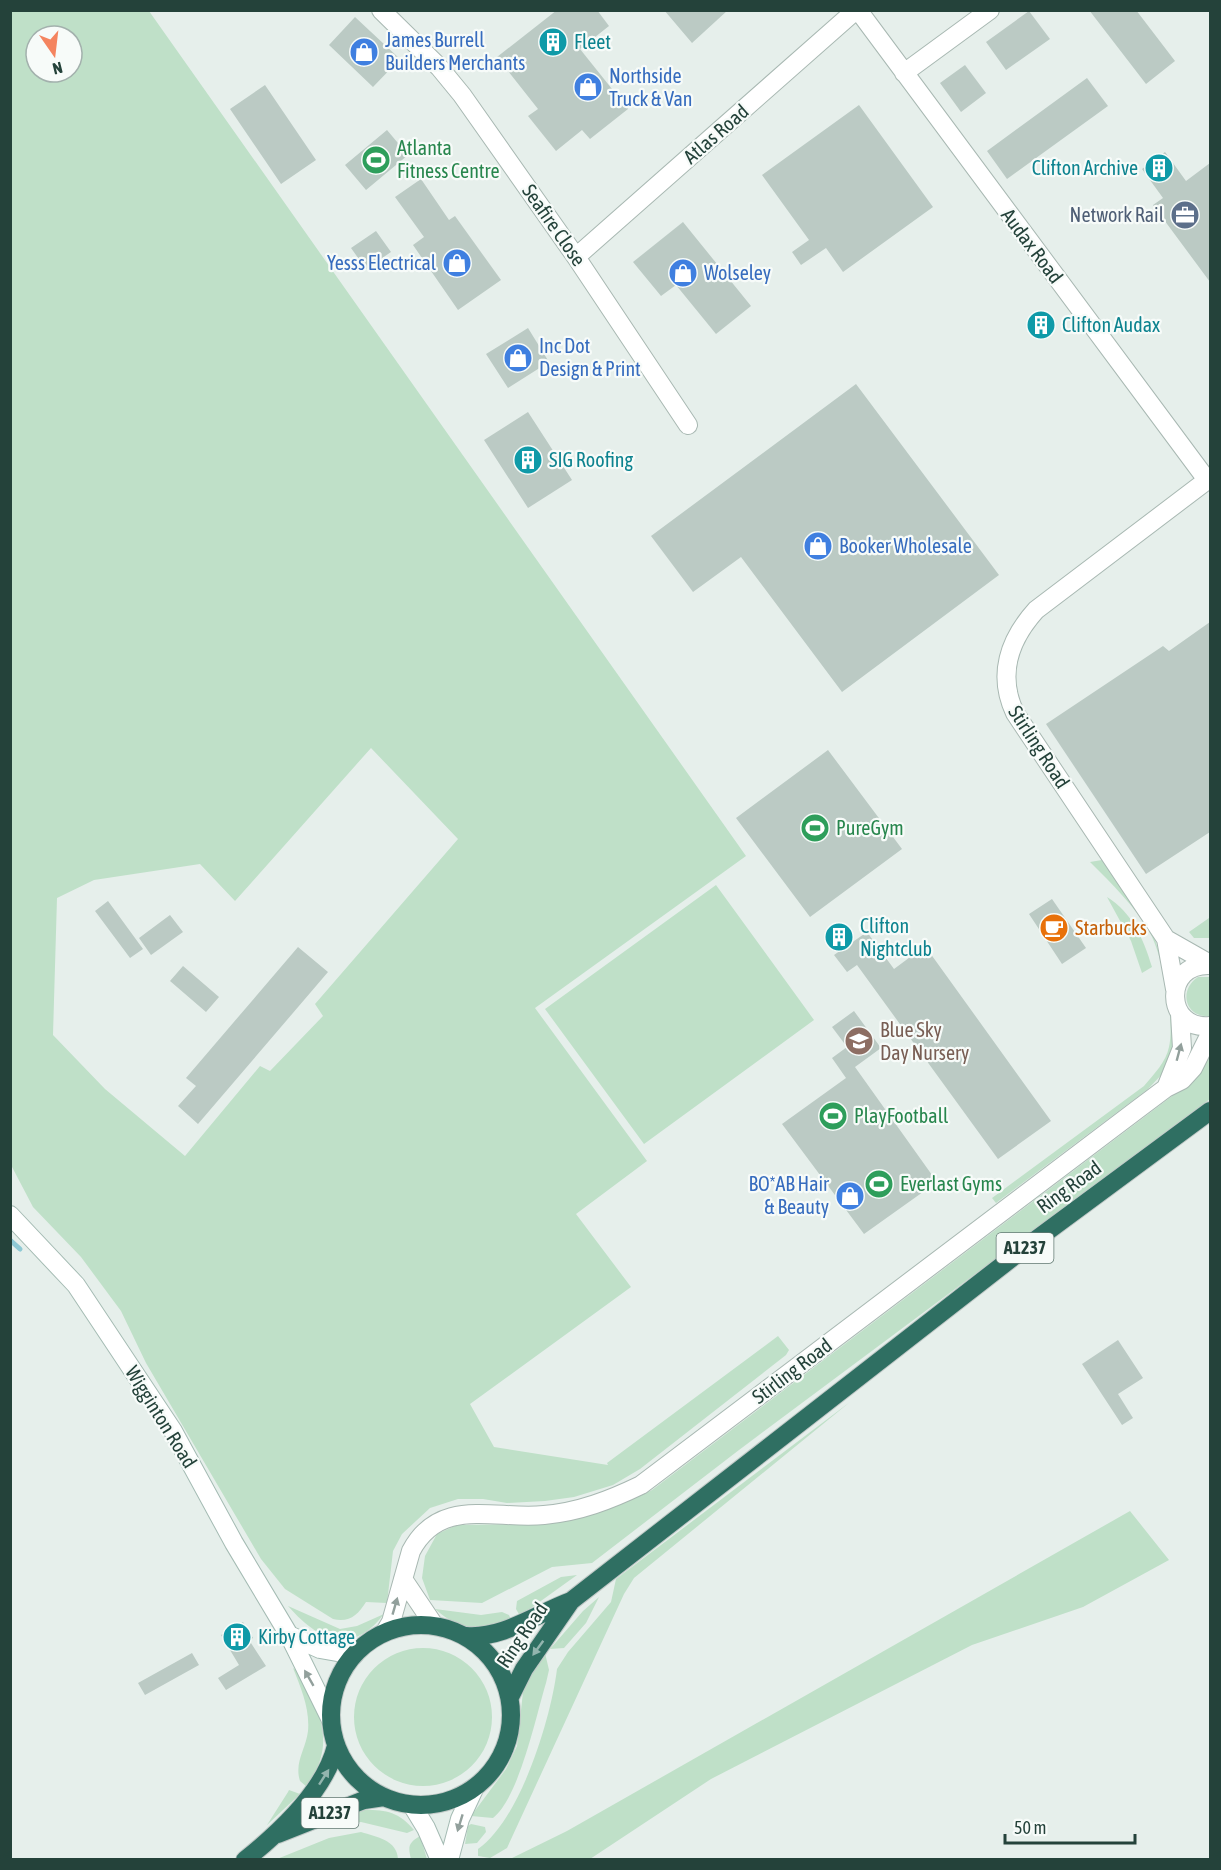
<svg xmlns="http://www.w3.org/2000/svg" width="1221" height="1870" viewBox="0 0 1221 1870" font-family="'Asap Condensed',sans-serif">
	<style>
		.green { fill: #bfe0c8; fill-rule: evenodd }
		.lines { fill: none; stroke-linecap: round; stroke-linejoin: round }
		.stream { stroke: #8ec9d4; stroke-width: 5 }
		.building { fill: #bbcac4 }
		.street-casing { stroke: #a8b8b2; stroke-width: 20 }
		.secondary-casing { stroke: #a4bbb3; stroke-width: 20 }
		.highway-casing { stroke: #c2cac8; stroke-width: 20 }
		.street { stroke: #fff; stroke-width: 18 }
		.secondary { stroke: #fff; stroke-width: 18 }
		.highway { stroke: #2f6f62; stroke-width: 18 }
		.oneway { fill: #92a09c }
		.oneway2 { fill: #93b5ae }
		.labels { text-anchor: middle; stroke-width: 4.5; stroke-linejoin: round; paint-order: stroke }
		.shield { fill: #f7fbf9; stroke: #637a73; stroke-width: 1.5 }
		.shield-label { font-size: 18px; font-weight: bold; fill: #24423a }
		.shop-label { font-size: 20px; fill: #366cbe; stroke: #f7fbf9; text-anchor: start }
		.culture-label { font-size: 20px; fill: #0d838f; stroke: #f7fbf9; text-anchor: start }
		.street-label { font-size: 20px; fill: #24423a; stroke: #f7fbf9 }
		.leisure-label { font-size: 20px; fill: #27864d; stroke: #f7fbf9; text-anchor: start }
		.service-label { font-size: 20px; fill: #4e5e75; stroke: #f7fbf9; text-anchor: end }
		.food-label { font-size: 20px; fill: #c56008; stroke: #f7fbf9; text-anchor: start }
		.education-label { font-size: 20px; fill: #785e54; stroke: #f7fbf9; text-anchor: start }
	</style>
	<rect width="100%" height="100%" fill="#e6efeb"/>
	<!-- green -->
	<path class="green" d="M10,11H149L746,856L535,1008L647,1161L576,1214L631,1287L470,1404L494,1447L608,1465L607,1463L778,1336L789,1350L786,1355L640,1469L613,1485L574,1497L545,1501L507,1503L483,1499H458L430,1508L402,1534L393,1551L387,1603L366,1602C358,1615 349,1623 333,1619L285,1589L261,1559L146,1363L121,1311L81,1257L33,1207L11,1165ZM36,36H72V72H36ZM371,748L458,839L315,1004L323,1016L270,1071L260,1066L185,1156L105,1089L53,1035L57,898L94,880L200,864L235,901Z
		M1102,860L1110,867L1153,934L1168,978L1174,1051L1165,1071L1148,1089L996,1203L992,1198L1144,1086C1154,1074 1166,1062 1169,1047C1175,1022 1163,956 1150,933C1135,906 1112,884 1090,862Z
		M716,885L814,1020L644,1144L545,1009Z
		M1107,897C1132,912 1144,940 1152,967L1142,973L1131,941Z
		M1209,918L1210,938H1194L1189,932Z
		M1198,977H1210V1016C1185,1018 1178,990 1198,977Z
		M1210,1046V1099L739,1450L592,1563L552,1567L482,1603L430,1600L422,1578L425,1556L437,1534L457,1525L531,1524L635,1498L652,1490L1188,1084Z
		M850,1402L634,1578L624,1594L507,1848L490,1858L478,1856V1849C520,1820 551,1719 557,1669L568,1652L611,1602L616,1579Z
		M1130,1511L1169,1560L1083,1607L972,1645L711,1779L590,1859H510L567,1831Z
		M577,1575L520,1616L516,1609L517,1601L561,1577Z
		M599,1597L586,1623L564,1648L550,1649L583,1611Z
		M288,1606L340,1629L357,1626L384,1614C351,1657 318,1640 288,1606Z
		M435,1609L481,1615L502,1612L509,1615L511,1620C485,1634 457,1629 435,1609Z
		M354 1717a69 69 0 1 1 138 0a69 69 0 1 1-138 0Z
		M545,1653L549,1670L546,1683C536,1716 519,1798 493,1818L471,1816L506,1769L517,1746L523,1692L528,1679Z
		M293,1668C303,1674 308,1688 313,1699C327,1733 328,1754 307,1787L300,1781C294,1762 306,1749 308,1731C310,1709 301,1688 293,1668Z
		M289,1790L300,1794L267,1825L288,1792Z
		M365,1810C387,1810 399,1812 414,1830L407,1833L361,1822L335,1826L331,1821Z
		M471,1824L485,1827L486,1832L477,1843L465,1844L468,1826Z
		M361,1832C377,1837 397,1840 398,1859H277L329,1838Z
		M420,1836L427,1859H411C408,1847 408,1843 420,1836Z"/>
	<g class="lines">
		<!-- stream -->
		<path class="stream" d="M10,1240L20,1249"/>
	</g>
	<!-- building -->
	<path class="building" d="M557,10H597L609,26L580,49L628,109L590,139L582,130L556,151L528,116L538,109L497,57Z
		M664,10H728L692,43Z
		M1089,10H1136L1175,61L1146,84Z
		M1029,11L1050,39L1006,70L986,42Z
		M355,17L400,59L373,87L329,45Z
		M965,65L986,93L961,112L940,83Z
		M1087,78L1108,106L1007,179L987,151Z
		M265,85L316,160L281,184L230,109Z
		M859,105L933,207L843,272L826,248L801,265L792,252L809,240L762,175Z
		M387,130L408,155L366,190L345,165Z
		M1165,152L1186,181L1210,163V282L1153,205L1163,198L1142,169Z
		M421,179L449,220L455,216L501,280L458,310L413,245L424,237L395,197Z
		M683,222L751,306L716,334L676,285L661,296L633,262Z
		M376,231L391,252L366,269L351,248Z
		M528,328L549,362L508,388L486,354Z
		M856,384L999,575L842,692L741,557L693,592L651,536Z
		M528,412L572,480L528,508L484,440Z
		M1210,622V832L1146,874L1046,724L1163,646L1169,651Z
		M828,750L902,849L810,917L736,818Z
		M1052,899L1086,948L1062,964L1029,914Z
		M108,901L143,949L130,958L95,911Z
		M170,915L183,932L151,955L139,938Z
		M867,932L894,969L925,946L1051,1121L998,1159L857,965L847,972L834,955Z
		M298,947L328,972L198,1124L178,1106L196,1086L186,1078Z
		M183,966L219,997L206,1012L170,981Z
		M854,1011L881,1048L855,1067L937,1182L864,1234L782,1124L846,1078L832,1058L847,1047L832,1027Z
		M1118,1340L1143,1378L1118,1394L1133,1418L1122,1425L1082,1364Z
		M243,1622L253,1638L249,1640L266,1666L226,1690L218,1678L239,1665L221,1635Z
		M192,1653L199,1665L145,1695L138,1683Z"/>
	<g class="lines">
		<!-- street casing -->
		<g class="street-casing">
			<path id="street" d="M381,10L439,67L462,95L576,257L688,425
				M858,10L1207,480
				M904,73L990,10
				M576,257L856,10
				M1210,478L1036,610C1009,640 997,675 1015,713L1166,939L1210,964
				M1166,939L1175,989
				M1210,965C1162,963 1165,1031 1210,1026
				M1166,1088L1182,1048L1180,1014
				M403,1579L434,1625
				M385,1632L391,1622L411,1551C440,1496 494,1520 544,1515C579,1512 610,1500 641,1485L1138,1109L1166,1088L1182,1080L1193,1068L1210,1034"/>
		</g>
		<!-- secondary casing -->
		<g class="secondary-casing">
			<path id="secondary" d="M10,1215L76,1285L173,1431L234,1543L289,1635L331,1720
				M289,1635L320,1649L354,1655
				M412,1805L426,1828L440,1860
				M449,1860L460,1819L474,1789"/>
		</g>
		<!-- highway casing -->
		<g class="highway-casing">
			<path id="highway" d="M331 1715a90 90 0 1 1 180 0a90 90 0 1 1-180 0Z
				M466,1636C503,1639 536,1614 571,1601
				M510,1697L524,1669L571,1601L1022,1250L1210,1111
				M278,1834L364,1800L384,1797
				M245,1860C280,1832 325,1791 336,1746"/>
		</g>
		<!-- street -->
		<use href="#street" class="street"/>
		<!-- secondary -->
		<use href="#secondary" class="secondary"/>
		<!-- highway -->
		<use href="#highway" class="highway"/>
	</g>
	<!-- one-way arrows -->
	<defs><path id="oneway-solid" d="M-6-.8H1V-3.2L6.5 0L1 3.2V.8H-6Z" transform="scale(1.5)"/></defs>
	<g class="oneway">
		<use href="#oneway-solid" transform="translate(1179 1052) rotate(-75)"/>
		<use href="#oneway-solid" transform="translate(395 1606) rotate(-74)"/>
		<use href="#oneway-solid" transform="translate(309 1678) rotate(-120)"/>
		<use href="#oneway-solid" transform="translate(460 1823) rotate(107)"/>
	</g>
	<g class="oneway2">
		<use href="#oneway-solid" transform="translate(538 1648) rotate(126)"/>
		<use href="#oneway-solid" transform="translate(324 1777) rotate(-57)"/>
	</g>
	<!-- icons -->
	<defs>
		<g id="building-disc" transform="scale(1.5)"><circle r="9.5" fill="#0f9aa8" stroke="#f7fbf9"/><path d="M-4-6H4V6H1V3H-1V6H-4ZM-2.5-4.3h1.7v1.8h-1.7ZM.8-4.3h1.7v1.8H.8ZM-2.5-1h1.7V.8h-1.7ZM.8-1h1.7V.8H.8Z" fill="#fff"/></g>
		<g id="shop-disc" transform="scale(1.5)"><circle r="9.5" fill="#3f7fe0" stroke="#f7fbf9"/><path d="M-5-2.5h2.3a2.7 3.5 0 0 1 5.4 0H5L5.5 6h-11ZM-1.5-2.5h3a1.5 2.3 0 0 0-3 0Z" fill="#fff"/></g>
		<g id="stadium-disc" transform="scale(1.5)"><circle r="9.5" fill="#2e9e5b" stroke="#f7fbf9"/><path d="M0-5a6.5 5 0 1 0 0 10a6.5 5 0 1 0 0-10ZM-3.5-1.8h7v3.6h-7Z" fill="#fff"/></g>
		<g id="office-disc" transform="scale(1.5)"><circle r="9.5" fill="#5c6f8a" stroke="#f7fbf9"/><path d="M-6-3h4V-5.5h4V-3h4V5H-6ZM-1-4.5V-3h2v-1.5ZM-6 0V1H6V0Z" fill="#fff"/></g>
		<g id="cafe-disc" transform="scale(1.5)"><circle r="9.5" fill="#e8710a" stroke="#f7fbf9"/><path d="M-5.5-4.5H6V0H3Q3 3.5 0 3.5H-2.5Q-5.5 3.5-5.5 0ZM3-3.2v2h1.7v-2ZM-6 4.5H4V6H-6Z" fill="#fff"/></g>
		<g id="school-disc" transform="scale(1.5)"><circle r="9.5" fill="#8d6e63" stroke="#f7fbf9"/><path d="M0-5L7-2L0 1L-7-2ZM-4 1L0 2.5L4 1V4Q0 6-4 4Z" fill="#fff"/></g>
	</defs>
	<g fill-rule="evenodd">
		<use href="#building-disc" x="553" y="42"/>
		<use href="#shop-disc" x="364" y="52"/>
		<use href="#shop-disc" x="588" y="87"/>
		<use href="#stadium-disc" x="376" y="160"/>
		<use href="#building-disc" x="1159" y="168"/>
		<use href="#office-disc" x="1185" y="215"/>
		<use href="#shop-disc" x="457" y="263"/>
		<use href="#shop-disc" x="683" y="273"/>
		<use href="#building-disc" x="1041" y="325"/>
		<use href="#shop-disc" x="518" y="358"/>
		<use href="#building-disc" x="528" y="460"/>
		<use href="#shop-disc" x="818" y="546"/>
		<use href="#stadium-disc" x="815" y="828"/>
		<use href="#cafe-disc" x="1054" y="928"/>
		<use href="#building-disc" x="839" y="937"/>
		<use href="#school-disc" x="859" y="1041"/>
		<use href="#stadium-disc" x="833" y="1116"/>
		<use href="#stadium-disc" x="879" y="1184"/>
		<use href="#shop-disc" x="850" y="1196"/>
		<use href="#building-disc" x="237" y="1637"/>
	</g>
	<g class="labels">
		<!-- shield labels -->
		<g class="shield">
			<rect x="996.5" y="1233" width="57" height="30" rx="4.5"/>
			<rect x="301.5" y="1798" width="57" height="30" rx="4.5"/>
		</g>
		<g class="shield-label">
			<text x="1025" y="1254">A1237</text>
			<text x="330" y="1819">A1237</text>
		</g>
		<!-- shop labels -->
		<g class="shop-label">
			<text x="385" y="47">James Burrell<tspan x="385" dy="23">Builders Merchants</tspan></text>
			<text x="609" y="83">Northside<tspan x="609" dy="23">Truck &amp; Van</tspan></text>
			<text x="436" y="270" text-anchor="end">Yesss Electrical</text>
			<text x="704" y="280">Wolseley</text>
			<text x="539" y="353">Inc Dot<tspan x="539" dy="23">Design &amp; Print</tspan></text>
			<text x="839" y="553">Booker Wholesale</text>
			<text x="829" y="1191" text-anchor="end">BO*AB Hair<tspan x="829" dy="23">&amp; Beauty</tspan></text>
		</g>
		<!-- culture labels -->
		<g class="culture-label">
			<text x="574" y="49">Fleet</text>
			<text x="1138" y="175" text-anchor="end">Clifton Archive</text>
			<text x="1062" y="332">Clifton Audax</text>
			<text x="549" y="467">SIG Roofing</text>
			<text x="860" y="933">Clifton<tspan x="860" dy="23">Nightclub</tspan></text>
			<text x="258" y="1644">Kirby Cottage</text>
		</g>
		<!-- street labels -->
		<g class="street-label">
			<text transform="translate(716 134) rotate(-41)" y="7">Atlas Road</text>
			<text transform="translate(554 225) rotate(55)" y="7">Seafire Close</text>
			<text transform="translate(1032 246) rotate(53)" y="7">Audax Road</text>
			<text transform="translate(1039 747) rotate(57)" y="7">Stirling Road</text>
			<text transform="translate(1069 1187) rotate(-36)" y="7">Ring Road</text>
			<text transform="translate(792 1371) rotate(-37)" y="7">Stirling Road</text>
			<text transform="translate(161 1417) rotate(58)" y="7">Wigginton Road</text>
			<text transform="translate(522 1635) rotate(-56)" y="7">Ring Road</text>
		</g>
		<!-- leisure labels -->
		<g class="leisure-label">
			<text x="397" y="155">Atlanta<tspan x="397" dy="23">Fitness Centre</tspan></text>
			<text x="836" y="835">PureGym</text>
			<text x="854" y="1123">PlayFootball</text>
			<text x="900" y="1191">Everlast Gyms</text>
		</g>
		<!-- service labels -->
		<g class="service-label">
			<text x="1164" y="222">Network Rail</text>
		</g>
		<!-- food labels -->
		<g class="food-label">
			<text x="1075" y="935">Starbucks</text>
		</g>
		<!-- education labels -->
		<g class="education-label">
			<text x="880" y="1037">Blue Sky<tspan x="880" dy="23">Day Nursery</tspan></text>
		</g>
	</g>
	<!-- border -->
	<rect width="1221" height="1870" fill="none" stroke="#24423a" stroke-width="24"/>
	<!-- north arrow -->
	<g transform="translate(54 54) rotate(166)"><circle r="28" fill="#f7fbf9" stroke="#a3b1ad" stroke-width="1.5"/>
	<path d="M0-4.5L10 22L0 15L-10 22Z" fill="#f4845f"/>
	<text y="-9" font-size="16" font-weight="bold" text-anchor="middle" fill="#24423a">N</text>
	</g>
	<!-- scale -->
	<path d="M1005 1834v9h130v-9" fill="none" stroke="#24423a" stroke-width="3"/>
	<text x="1014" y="1834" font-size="18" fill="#24423a" stroke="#f7fbf9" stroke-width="4.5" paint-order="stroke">50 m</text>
</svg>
